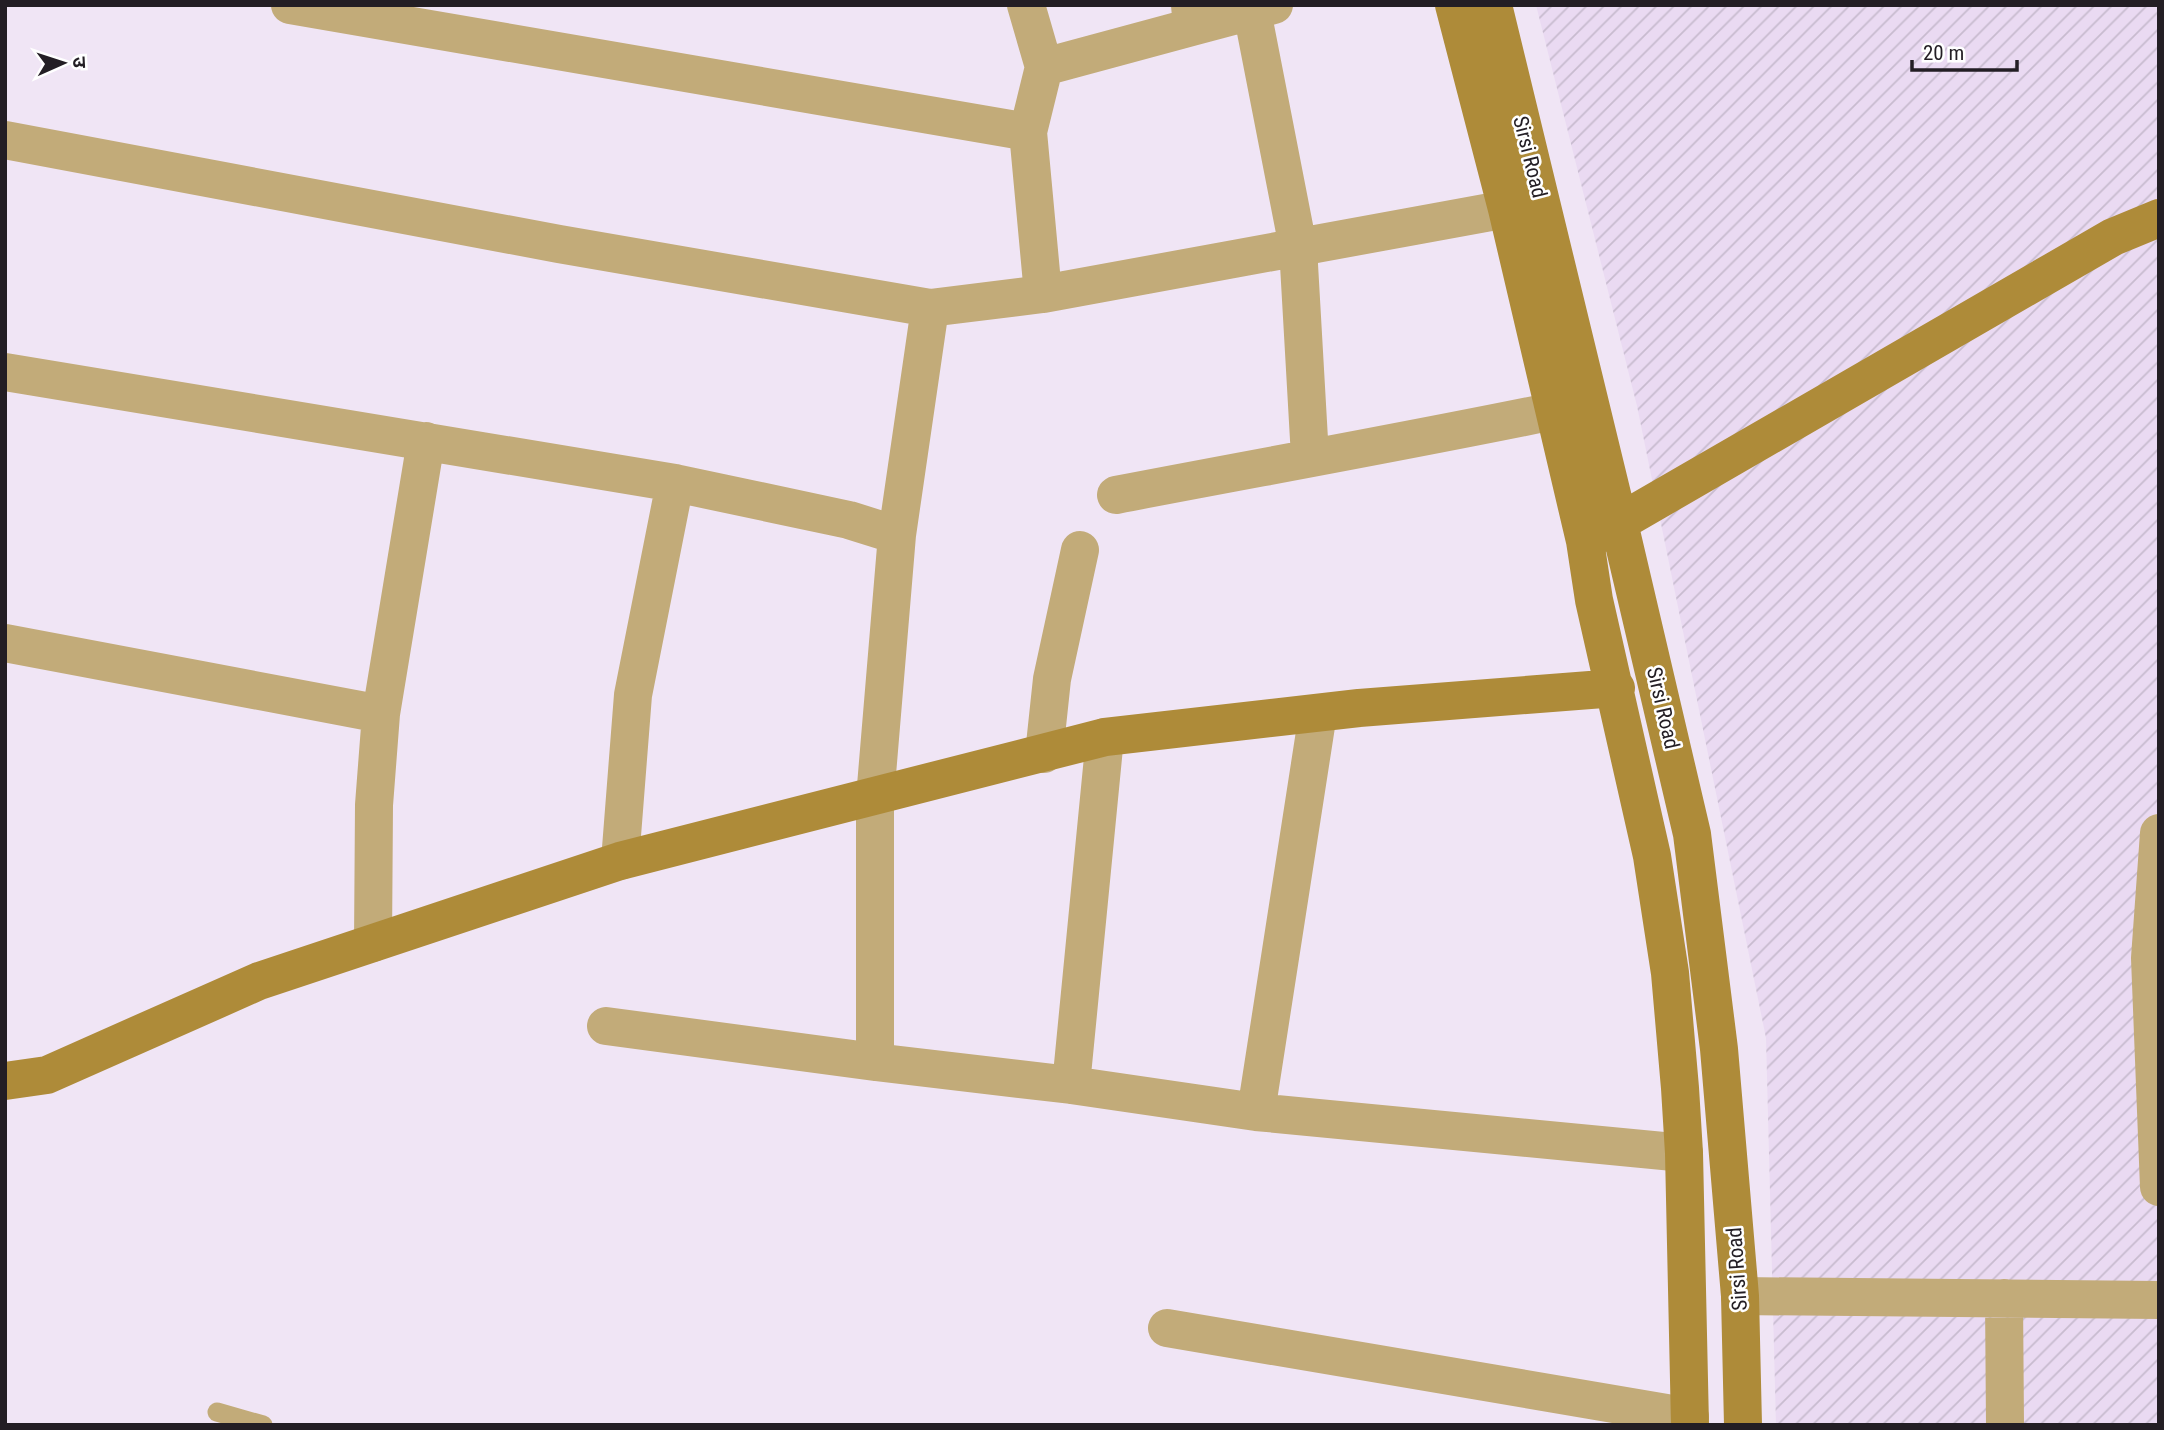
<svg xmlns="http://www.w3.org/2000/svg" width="2164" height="1430" viewBox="0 0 2164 1430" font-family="'Roboto Condensed','Noto Sans Devanagari',sans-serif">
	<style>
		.industrial { fill: url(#industrial-furrows) }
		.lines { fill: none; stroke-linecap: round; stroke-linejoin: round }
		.lane { stroke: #c2ab79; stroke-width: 19 }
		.street { stroke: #c2ab79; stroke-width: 38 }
		.secondary { stroke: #ae8b39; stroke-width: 38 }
		.labels { text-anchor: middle; stroke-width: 5; stroke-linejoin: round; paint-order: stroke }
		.street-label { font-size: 21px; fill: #231e24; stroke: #fff }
	</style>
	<defs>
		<pattern id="industrial-furrows" width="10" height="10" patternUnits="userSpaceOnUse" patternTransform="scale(1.75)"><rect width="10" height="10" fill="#eadaf2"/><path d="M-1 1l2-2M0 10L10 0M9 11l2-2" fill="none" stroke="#c8bbcf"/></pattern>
	</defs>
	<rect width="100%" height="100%" fill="#f0e5f5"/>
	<!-- industrial -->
	<path class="industrial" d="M1536,5H2159V1425H1776L1766,1038L1637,406Z"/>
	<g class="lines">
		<!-- lane -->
		<path class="lane" d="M217,1412L263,1425"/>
		<!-- street -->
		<path class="street" d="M290,5L1028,132
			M1026,5L1044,67L1028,132L1043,294
			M1190,5L1192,27L1274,5
			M1252,11L1298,247L1310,457
			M1044,67L1192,27
			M5,140L559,244L930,308L1043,294L1507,209
			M5,372L675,483L849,520L897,535L875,798V1062L1071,1085L1256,1112L1684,1153
			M1116,495C1262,467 1408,441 1554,411
			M897,535L930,308
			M5,643L381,714
			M1044,754L1052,679L1080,550
			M2159,833L2150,958L2159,1187
			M620,861L633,695L675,483
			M373,943L374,805L381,714L426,441
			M606,1026L875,1062
			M1071,1085L1105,737
			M1256,1112L1318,713
			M1740,1296L2159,1300
			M2004,1298L2005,1425
			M1167,1328L1690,1417"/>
		<!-- secondary -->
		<path class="secondary" d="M1454,5L1507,209L1585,541L1594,600L1652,856L1670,973L1680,1088L1684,1153L1690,1425
			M1493,5L1619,523L1692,834L1719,1049L1740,1296L1743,1425
			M1599,534L2113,237L2159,218
			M5,1081L47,1075L259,981L620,861L1105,737L1359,708L1616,688"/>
	</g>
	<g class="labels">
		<!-- street labels -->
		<g class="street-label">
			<text transform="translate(1530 157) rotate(76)" y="7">Sirsi Road</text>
			<text transform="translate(1663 708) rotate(77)" y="7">Sirsi Road</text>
			<text transform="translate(1737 1269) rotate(-94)" y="7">Sirsi Road</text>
		</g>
	</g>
	<!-- border -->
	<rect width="2164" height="1430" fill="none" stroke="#231e24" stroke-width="14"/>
	<!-- north arrow -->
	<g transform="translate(63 63) rotate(87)" stroke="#ffffff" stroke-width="5" paint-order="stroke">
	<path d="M0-5L12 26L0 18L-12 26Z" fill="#231e24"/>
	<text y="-10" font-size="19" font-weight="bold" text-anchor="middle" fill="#231e24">उ</text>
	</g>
	<!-- scale -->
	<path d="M1912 60v10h105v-10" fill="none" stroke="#231e24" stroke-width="3.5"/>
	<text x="1923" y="60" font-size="21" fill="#231e24" stroke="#ffffff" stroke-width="5" paint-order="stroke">20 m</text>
</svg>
